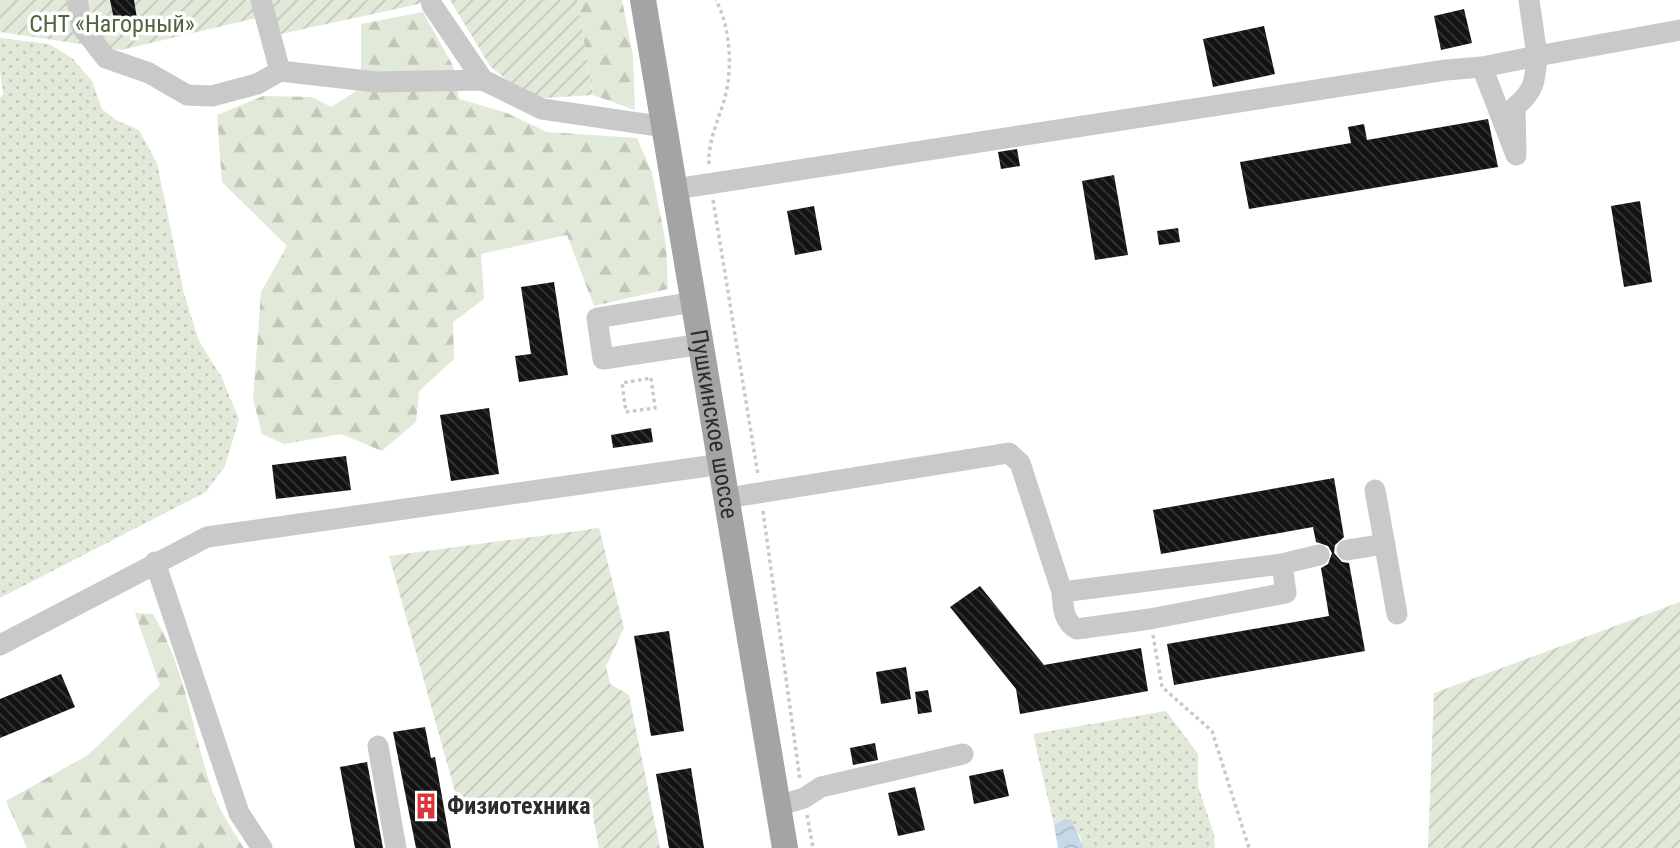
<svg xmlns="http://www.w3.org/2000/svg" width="1680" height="848" viewBox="0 0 1680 848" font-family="'Roboto Condensed',sans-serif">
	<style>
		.grass { fill: url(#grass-dots) }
		.forest { fill: url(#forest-firs) }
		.garden { fill: url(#garden-furrows) }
		.water { fill: url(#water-waves) }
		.building { fill: url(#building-back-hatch) }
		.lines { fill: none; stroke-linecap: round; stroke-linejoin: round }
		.path { stroke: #c9c9c9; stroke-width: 3.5; stroke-dasharray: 3.5 3.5; stroke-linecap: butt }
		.minor { stroke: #c9c9c9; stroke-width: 21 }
		.major { stroke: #a4a4a4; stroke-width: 26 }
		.labels { text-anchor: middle; stroke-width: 7; stroke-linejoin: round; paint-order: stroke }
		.park-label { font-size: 24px; fill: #4d643c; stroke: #fff }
		.street-label { font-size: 24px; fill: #2c2c2c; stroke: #fff }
		.poi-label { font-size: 24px; font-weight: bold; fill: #2c2c2c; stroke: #fff; text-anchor: start }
	</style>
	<defs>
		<pattern id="grass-dots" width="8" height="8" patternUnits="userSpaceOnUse" patternTransform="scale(1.75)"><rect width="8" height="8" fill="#e1e9d9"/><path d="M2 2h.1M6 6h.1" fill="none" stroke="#c1c8ba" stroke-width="1.8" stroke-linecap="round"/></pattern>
		<pattern id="forest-firs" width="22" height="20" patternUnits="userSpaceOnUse" patternTransform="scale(1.75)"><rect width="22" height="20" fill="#e1e9d9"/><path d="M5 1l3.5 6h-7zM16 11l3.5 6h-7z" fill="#c1c8ba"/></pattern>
		<pattern id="garden-furrows" width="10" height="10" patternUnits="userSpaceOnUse" patternTransform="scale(1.75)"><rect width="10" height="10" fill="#e1e9d9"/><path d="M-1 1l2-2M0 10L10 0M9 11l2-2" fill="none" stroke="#c1c8ba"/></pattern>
		<pattern id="water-waves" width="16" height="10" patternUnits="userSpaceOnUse" patternTransform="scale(1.75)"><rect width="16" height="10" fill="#c6d9e8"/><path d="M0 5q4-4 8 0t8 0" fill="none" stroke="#aabac7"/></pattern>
		<pattern id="building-back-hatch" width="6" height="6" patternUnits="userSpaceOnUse" patternTransform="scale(1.75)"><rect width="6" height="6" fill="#131313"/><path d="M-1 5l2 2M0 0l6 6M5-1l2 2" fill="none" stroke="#363636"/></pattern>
	</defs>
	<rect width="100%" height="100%" fill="#fff"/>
	<!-- grass -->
	<path class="grass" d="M0,38L49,44L72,58L92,81L102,109L116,120L139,130L157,163L184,294L199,341L221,376L239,419L225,466L206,492L0,598V98L3,94L0,71Z
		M1166,711L1198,754V786L1214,834L1215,848H1084L1080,836L1064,819L1054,825L1033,734Z"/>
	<!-- forest -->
	<path class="forest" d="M577,0H622L633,56L635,110L593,95Z
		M423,12L453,66L459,99L507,113L547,132L637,138L652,173L666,244L668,289L594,306L567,235L481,254L484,299L453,322L454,359L419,391L416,422L382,451L341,434L284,444L262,434L253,399L261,292L287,246L222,182L217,115L263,96L312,97L331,107L361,88V24Z
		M135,613L153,614C185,667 192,729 211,787C218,808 232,830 244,848H27L6,801L88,755L160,685Z"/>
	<!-- garden -->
	<path class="garden" d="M0,0H437L281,34L273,14L121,50L0,32Z
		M450,0H577L593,95L530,99L490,66Z
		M599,528L624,628L606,666L610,684L629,695L660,848H599L591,807L561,805L536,810L461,813L389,556Z
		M1680,602V848H1428L1434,693Z"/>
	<!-- water -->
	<path class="water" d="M1064,819L1071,820L1084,848H1058L1054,825Z"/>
	<!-- building -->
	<path class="building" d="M110,0H134L138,25L116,29Z
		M1464,9L1472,43L1441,50L1434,16Z
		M1264,26L1275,74L1213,87L1203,39Z
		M1488,119L1498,167L1249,209L1240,162L1351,143L1348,127L1364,124L1367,140Z
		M1017,149L1020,166L1001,169L998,152Z
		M1114,175L1128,255L1095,260L1082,181Z
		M1640,201L1652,282L1624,287L1611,206Z
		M814,206L822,250L795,255L787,211Z
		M1178,228L1180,242L1159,245L1157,231Z
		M554,282L568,375L519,382L515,356L531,354L521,287Z
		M489,408L499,474L451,481L440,415Z
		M651,428L653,442L613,448L611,435Z
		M346,456L351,490L276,499L272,465Z
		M1334,478L1344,537L1335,545L1334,553L1342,562L1349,563L1365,651L1174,685L1167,644L1329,616L1321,568L1328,564L1332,553L1328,546L1316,542L1313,527L1161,554L1153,510Z
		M980,586L1044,665L1141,648L1148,691L1020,714L1016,689L950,607Z
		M669,631L684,731L651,736L634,636Z
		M906,667L911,699L881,704L876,672Z
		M61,674L75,707L0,738V699Z
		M928,690L932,712L918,714L915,692Z
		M425,727L431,758L435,757L451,848H416L393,732Z
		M875,743L878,760L853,765L850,748Z
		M367,762L383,848H355L340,767Z
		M691,768L704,848H669L656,774Z
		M1003,769L1009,796L974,804L969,776Z
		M915,787L925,830L898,836L888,793Z"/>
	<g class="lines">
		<!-- path -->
		<path class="path" d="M709,164C708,142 717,123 724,101C733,70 731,29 716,0
			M713,200L758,475
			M651,378L655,408L626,412L622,383Z
			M763,511L800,780
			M1153,635L1162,687L1212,731L1249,848
			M807,815L813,848"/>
		<!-- minor -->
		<path class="minor" d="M77,0L82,27L106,58L149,73L187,95L212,96L257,84L280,71L376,82L483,80
			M261,0L280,71
			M431,0L432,5L483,80L542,109L665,127
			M1482,67L1516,155L1515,107C1535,90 1535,81 1537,56L1680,30
			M675,189L1446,70L1482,67L1537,56L1529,0
			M694,302L597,318L603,359L702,344
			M1375,490L1397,614
			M727,498L1009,453L1020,463L1062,592C1063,606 1063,622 1077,629L1150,619L1286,593L1282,564
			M1347,550L1385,544
			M155,562L239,813L262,848
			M1062,592L1282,564L1319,555
			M0,645L207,537L722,464
			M378,746L396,848
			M778,806L804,798L821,787L963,754"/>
		<!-- major -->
		<path class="major" id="s1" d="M643,0L785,848"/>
	</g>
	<!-- icons -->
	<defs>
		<g id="building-bare" transform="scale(2.1)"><path d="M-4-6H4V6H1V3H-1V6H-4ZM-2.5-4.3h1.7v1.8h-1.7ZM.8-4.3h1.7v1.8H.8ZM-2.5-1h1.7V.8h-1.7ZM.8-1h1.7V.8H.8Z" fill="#db3539" stroke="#fff" stroke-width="2.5" paint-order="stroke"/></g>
	</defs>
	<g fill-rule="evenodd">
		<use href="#building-bare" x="426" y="806"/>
	</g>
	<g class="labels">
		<!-- park labels -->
		<g class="park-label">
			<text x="112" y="32">СНТ «Нагорный»</text>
		</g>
		<!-- street labels -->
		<g class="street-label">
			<text dy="8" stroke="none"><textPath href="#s1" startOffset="430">Пушкинское шоссе</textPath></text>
		</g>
		<!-- poi labels -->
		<g class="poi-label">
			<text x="447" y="814">Физиотехника</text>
		</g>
	</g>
</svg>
